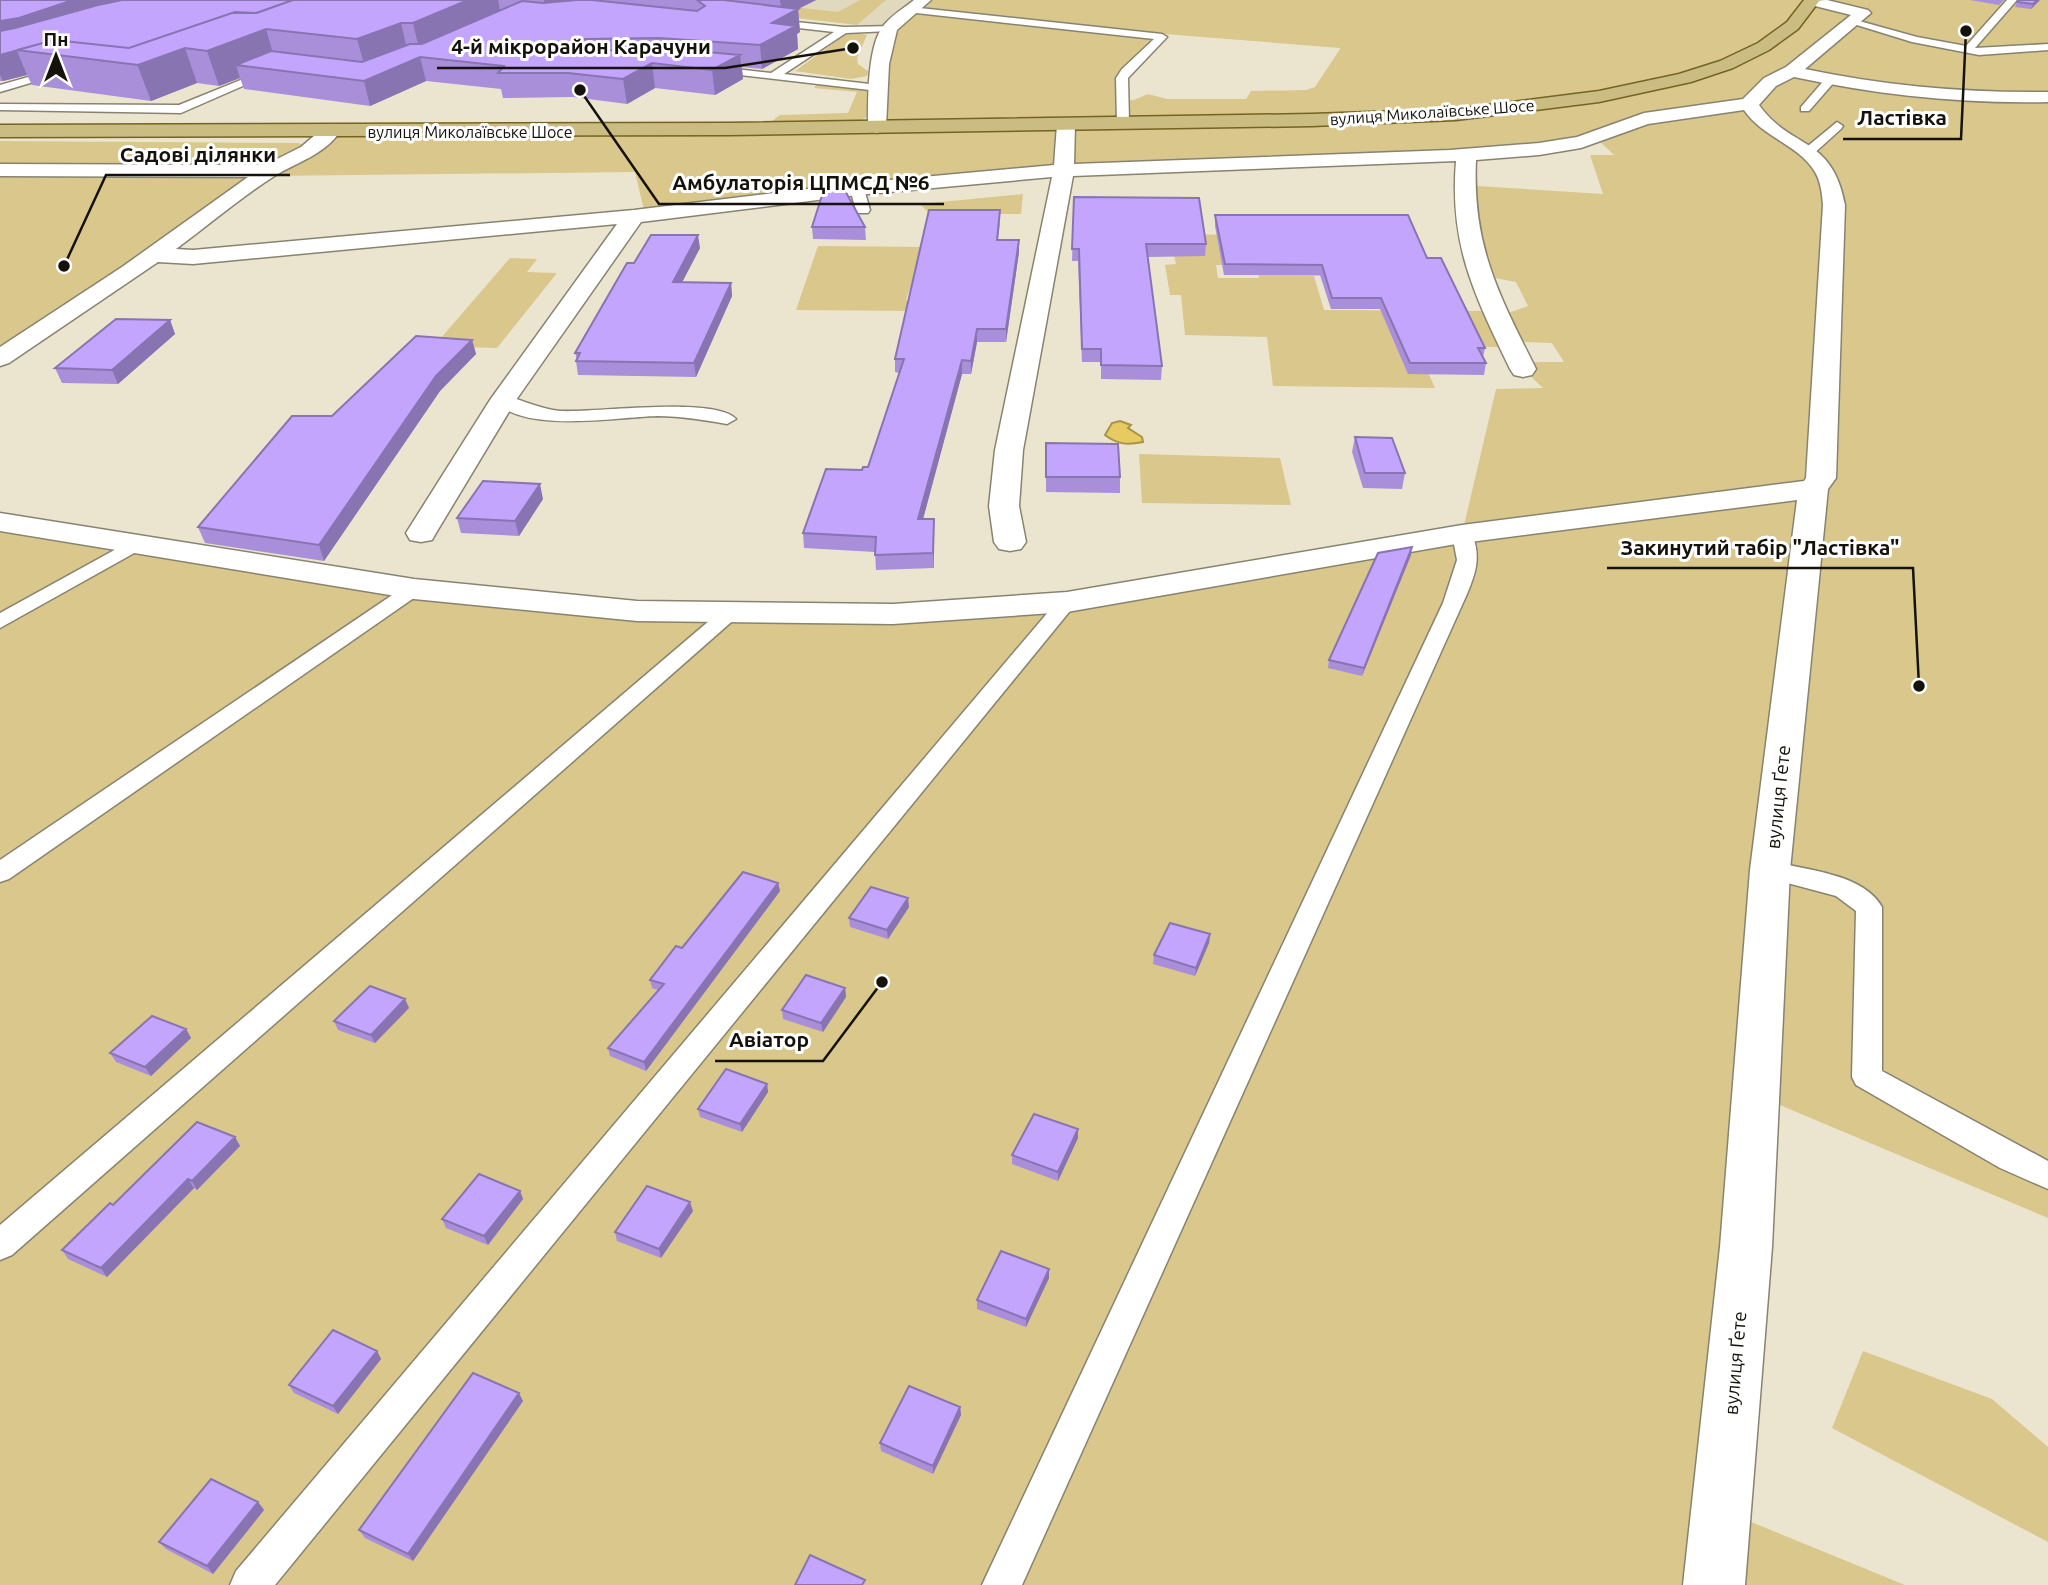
<svg xmlns="http://www.w3.org/2000/svg" width="2048" height="1585" viewBox="0 0 2048 1585" font-family="Ubuntu,sans-serif">
	<style>
		.built { fill: #e1d9bd }
		.green { fill: #d9c78b; fill-rule: evenodd }
		.water { fill: #e7ca61; stroke: #a89347; stroke-width: 2 }
		.lines { fill: none; stroke-linecap: round; stroke-linejoin: round }
		.service-casing { stroke: #888370; stroke-width: 3 }
		.minor-casing { stroke: #888370; stroke-width: 3 }
		.tertiary-casing { stroke: #888370; stroke-width: 3 }
		.primary-casing { stroke: #746322; stroke-width: 3 }
		.service { fill: #fff; fill-rule: evenodd }
		.minor { fill: #fff; fill-rule: evenodd }
		.tertiary { fill: #fff; fill-rule: evenodd }
		.primary { fill: #cbbc82; fill-rule: evenodd }
		.wall { fill: #a98eda }
		.shaded-wall { fill: #8974b2 }
		.building { fill: #c4a5fe; stroke: #8974b2; stroke-width: 2 }
		.labels { text-anchor: middle; stroke-width: 6; stroke-linejoin: round; paint-order: stroke }
		.far-street-label { font-size: 16px; fill: #14120b; stroke: #fff }
		.street-label { font-size: 19px; fill: #14120b; stroke: #fff }
		.leader { fill: none; stroke: #14120b; stroke-width: 2.5 }
		.callout-dot { fill: #14120b; stroke: #fff; stroke-width: 2.5 }
		.callout-label { font-size: 21px; text-anchor: middle; font-weight: bold; fill: #14120b; stroke: #fff; stroke-width: 6; stroke-linejoin: round; paint-order: stroke }
	</style>
	<rect width="100%" height="100%" fill="#ebe5d0"/>
	<!-- built -->
	<path class="built" d="M641,0H923L890,28Z"/>
	<!-- green -->
	<path class="green" d="M729,0L838,12L860,0H886L857,25L688,6Z
		M923,0H1812L1831,4L1832,0H2048V1218L1756,1095L1722,1510L1905,1585H0V522L637,611L1067,602L1462,534L1496,389L1543,388L1523,369L1519,362H1564L1552,343L1523,342L1508,313L1528,306L1516,282L1490,277L1477,209V186L1603,194L1590,155H1614L1595,137L1561,146L1064,170L645,214L635,172L266,176L329,133L877,127L888,33ZM1165,34L1340,48V49L1315,87L1306,90L1251,91L1246,99H1167L1148,94L1134,100H1124L1122,79Z
		M856,33L867,35L857,58L858,64L869,72L867,76L851,79L795,71L845,35Z
		M818,83L870,89L868,116L859,122L774,123L772,121L780,115L848,113L857,92L814,88Z
		M0,141L298,143L305,145L266,166H0Z
		M0,174L252,177L0,352Z
		M1023,194L1021,214H930L920,204Z
		M1169,234L1250,235L1378,276H1314L1324,310L1485,311L1503,347H1417L1435,388L1273,386L1267,337L1185,335L1181,295H1170L1165,265L1176,264ZM1252,243L1259,278H1218L1216,265H1234Z
		M818,246L923,247L906,300L915,304V311L796,310Z
		M510,258L537,259L527,272L557,273L497,348L434,346Z
		M1139,454L1280,458L1291,505L1142,503Z
		M1863,1351L1992,1399L2048,1447V1542L1832,1428Z"/>
	<!-- water -->
	<path class="water" d="M1120,421L1131,425L1128,428L1142,437L1143,442C1128,445 1118,445 1105,435L1112,423Z"/>
	<g class="lines">
		<!-- service casing -->
		<g class="service-casing">
			<path id="service" d="M2007,0H2017L1975,48L2048,44V50L1979,55L1912,42L1847,22L1852,19L1917,37L1966,46Z
				M910,7L1162,34L1167,37L1128,78L1129,123L1123,127L1117,123L1116,78L1122,69L1154,39L907,12V8Z
				M767,19L844,27L894,26L895,28L890,31L846,33L784,74L878,85L884,88L878,91L705,71V67L709,66L771,73L834,32L763,24V20Z
				M60,68L64,69V73L0,92V85Z
				M268,69L277,71L181,113L0,110V104L179,105Z
				M1826,78L1836,80L1809,111H1801V107Z
				M1837,122L1843,126L1841,129L1811,156H1803V150Z
				M857,185L864,189L870,210L868,213H858L856,210L850,189Z
				M503,395C523,400 539,409 560,411C594,413 715,396 736,419L727,424C704,420 681,416 657,416C618,417 523,434 494,400L497,396Z
				M1462,528L1472,534C1481,556 1476,573 1467,594L1022,1585H982L1443,603L1457,560L1452,534Z
				M138,537L145,539L148,543L145,547L0,628V613Z
				M414,583L421,585L424,589L421,593L9,879L0,882V860L407,585Z
				M1067,596L1074,598L1077,602L1074,606L275,1585H230L236,1571L1060,598Z
				M730,607L737,609L741,613L737,617L12,1255L0,1260V1225L723,609Z
				M1770,861C1805,870 1863,873 1882,907V1071L2048,1161V1189L2000,1168L1856,1085L1852,1077L1856,911L1836,896L1761,876L1757,870L1761,864Z"/>
		</g>
		<!-- minor casing -->
		<g class="minor-casing">
			<path id="minor" d="M1827,0L1868,10L1871,13L1805,69C1885,86 1966,93 2048,92V102C1962,104 1878,95 1794,77L1776,86L1759,105C1791,150 1832,135 1845,205L1836,478L1828,489L1790,870L1772,1247L1745,1585H1683L1720,1247L1750,870L1797,500L1462,543L1067,612L893,624L637,621L414,599L0,531V513L414,579L637,601L893,604L1067,592L1462,525L1804,481L1806,478L1823,205C1822,194 1821,182 1815,172C1799,145 1762,137 1744,110L1648,124L1581,148L1539,155L1476,160C1472,246 1499,295 1536,369L1532,375L1523,377L1514,375L1510,369C1475,296 1449,246 1456,161L1073,176L1023,450L1019,506L1026,542L1021,549L1010,551L999,549L994,542L989,506L995,450L1052,177L857,195L641,222L516,400L436,533L432,540L421,542L410,540L406,533L490,400L617,224L193,264L158,262L9,363L0,366V347L122,267L248,177L0,176V164L265,165L301,147L322,129H336L339,133C323,155 298,162 276,175C241,197 209,225 176,249L193,250L634,210L857,183L1054,165L1057,125L1066,119L1075,125L1074,164L1450,150L1539,143L1577,137L1644,113L1743,99L1764,78L1786,67L1851,15L1807,4L1804,1Z"/>
		</g>
		<!-- tertiary casing -->
		<g class="tertiary-casing">
			<path id="tertiary" d="M914,0H931L897,30L889,64L886,127L877,133L870,131L868,127C868,101 867,45 884,25C892,15 904,8 914,0Z"/>
		</g>
		<!-- primary casing -->
		<g class="primary-casing">
			<path id="primary" d="M1804,0H1820L1798,29L1769,50L1733,68L1691,82L1599,102L1456,120L1312,126L729,135L0,137V125L729,123L1312,114L1456,109L1599,91L1679,74L1720,61L1758,43L1787,22Z"/>
		</g>
		<!-- service -->
		<use href="#service" class="service"/>
		<!-- minor -->
		<use href="#minor" class="minor"/>
		<!-- tertiary -->
		<use href="#tertiary" class="tertiary"/>
		<!-- primary -->
		<use href="#primary" class="primary"/>
	</g>
	<!-- wall -->
	<path class="wall" d="M0,0H816L798,9L800,32L797,34L798,49L762,69L742,67L743,79L715,95L655,88L627,104L573,97L503,98L501,89L426,81L370,106L244,89L240,78L219,86L197,83L151,101L32,85L27,75L3,81H0Z
		M1970,0H2004L1999,5Z
		M2040,0L2031,9L2015,7L2017,2Z
		M1074,197L1206,244L1205,256L1148,257L1162,366L1161,380L1101,379V362H1082L1078,261H1072Z
		M1215,215L1427,258L1485,348L1483,357L1486,363L1484,375L1408,374L1380,309H1331L1320,275H1224L1215,226Z
		M1000,222L998,240L1019,252L1006,342H977L971,374H962L923,519L934,533V568L876,570L875,552L804,548L803,533L862,470L868,467L899,373L895,372V359Z
		M812,227H865L866,240L813,239Z
		M700,248L682,282L731,283L732,296L696,377L578,375L576,361L577,359L575,353L634,263Z
		M170,320L175,334L118,384L62,383L55,368Z
		M472,340L476,354L440,391L324,561L205,543L198,527L332,416Z
		M1355,437L1405,473L1402,489L1363,488L1352,452Z
		M1046,443L1120,477V493L1046,492Z
		M543,499L519,536L461,533L457,518Z
		M1411,555L1362,676L1328,668L1329,660Z
		M778,883L780,891L646,1071L610,1056L608,1048L658,990L652,988L650,980L682,948Z
		M909,907L888,939L850,927L849,918Z
		M1210,934L1209,943L1195,976L1153,964L1154,955Z
		M845,988L846,997L823,1032L783,1019L782,1010Z
		M405,999L409,1008L375,1043L338,1030L334,1021Z
		M186,1029L191,1038L151,1076L116,1062L110,1053Z
		M767,1084L768,1092L742,1132L700,1117L698,1109Z
		M1078,1129V1138L1058,1181L1012,1164V1155Z
		M235,1137L240,1146L197,1190L194,1188L107,1277L68,1259L62,1250L113,1205Z
		M520,1191L523,1199L488,1245L446,1228L442,1219Z
		M693,1211L661,1258L617,1241L615,1232Z
		M1049,1269V1278L1026,1327L977,1309V1300Z
		M377,1351L381,1359L338,1414L294,1393L289,1385Z
		M523,1401L413,1561L365,1538L359,1530Z
		M960,1407L961,1415L933,1474L881,1451L880,1443Z
		M258,1502L264,1510L213,1574L166,1549L159,1542Z"/>
	<!-- shaded-wall -->
	<path class="shaded-wall" d="M73,0H170L0,46V21Z
		M468,0H498L502,21L421,57L413,23Z
		M544,0H587L547,14Z
		M780,0H816L798,9L800,32L797,34L798,49L762,69L760,45L772,23L782,18Z
		M2037,0H2040L2031,9L2033,4Z
		M401,23L409,58L367,74L357,39Z
		M266,29L276,64L236,65L240,78L219,86L207,51Z
		M585,39L589,62L577,43Z
		M131,48H185L197,83L151,101Z
		M17,51L27,75L3,81L0,75V55Z
		M740,55L743,79L715,95L712,70Z
		M420,57L426,81L370,106L364,81Z
		M652,63L655,88L627,104L623,79Z
		M698,235L700,248L675,296L673,282Z
		M1019,240V252L1006,342V329Z
		M731,283L732,296L696,377L694,363Z
		M170,320L175,334L118,384L112,370Z
		M977,329V342L971,374V361Z
		M472,340L476,354L440,391L324,561L319,545L436,376Z
		M962,360V374L919,534L918,519Z
		M540,484L543,499L519,536L515,521Z
		M934,519V568L933,553Z
		M1412,547L1411,555L1362,676L1364,668Z
		M778,883L780,891L646,1071L644,1062Z
		M908,898L909,907L888,939L887,930Z
		M1210,934L1209,943L1195,976L1196,968Z
		M845,988L846,997L823,1032L821,1023Z
		M405,999L409,1008L375,1043L371,1035Z
		M186,1029L191,1038L151,1076L145,1067Z
		M767,1084L768,1092L742,1132L740,1124Z
		M1078,1129V1138L1058,1181V1172Z
		M235,1137L240,1146L197,1190L192,1181Z
		M188,1179L194,1188L107,1277L101,1268Z
		M520,1191L523,1199L488,1245L484,1236Z
		M690,1202L693,1211L661,1258L659,1249Z
		M1049,1269V1278L1026,1327V1319Z
		M377,1351L381,1359L338,1414L333,1406Z
		M519,1393L523,1401L413,1561L408,1554Z
		M960,1407L961,1415L933,1474V1466Z
		M258,1502L264,1510L213,1574L207,1566Z"/>
	<!-- building -->
	<path class="building" d="M0,0H73L19,18L0,21Z
		M122,0H293L256,13H232L129,48L54,40L0,55V31L15,28L98,5Z
		M293,0H468L413,23H401L357,39L266,29L207,51L185,48L138,65L17,50L54,40L129,48L235,12L257,13Z
		M577,0H592L697,11L705,6L697,0H724L798,9L772,23L796,26L760,45L659,38L585,39L577,43L585,50L695,51L740,55L712,70L652,63L623,79L568,73H498L504,66L420,57L364,81L236,65L271,51L362,62L410,44H422L522,1L543,3Z
		M2018,0H2037L2033,4L2017,2Z
		M843,187L865,227H812L824,189Z
		M1074,197L1199,198L1206,244H1146L1162,366L1101,365V349H1082L1079,249H1072Z
		M929,210H1000L997,240H1019L1006,329H977L971,361L962,360L918,519H934L933,553L875,555L876,537L803,533L826,469L862,470L863,467H868L904,359H895Z
		M1215,215H1408L1427,258H1441L1485,348H1478L1486,363H1410L1381,298H1332L1322,265L1225,264Z
		M651,235H698L673,282L731,283L694,363L576,361L580,353H575L627,263H634Z
		M116,319L170,320L112,370L55,368Z
		M416,336L472,340L436,376L319,545L198,527L292,416H332Z
		M1355,437L1392,438L1405,473H1365Z
		M1046,443L1118,444L1120,477H1046Z
		M483,481L540,484L515,521L457,518Z
		M1412,547L1364,668L1329,660L1378,553Z
		M743,872L778,883L644,1062L608,1048L664,984L650,980L676,946L682,948Z
		M871,887L908,898L887,930L849,918Z
		M1170,923L1210,934L1196,968L1154,955Z
		M806,975L845,988L821,1023L782,1010Z
		M370,986L405,999L371,1035L334,1021Z
		M152,1016L186,1029L145,1067L110,1053Z
		M726,1069L767,1084L740,1124L698,1109Z
		M1034,1114L1078,1129L1058,1172L1012,1155Z
		M197,1122L235,1137L192,1181L188,1179L101,1268L62,1250L110,1203L113,1205Z
		M479,1174L520,1191L484,1236L442,1219Z
		M647,1186L690,1202L659,1249L615,1232Z
		M1001,1251L1049,1269L1026,1319L977,1300Z
		M333,1330L377,1351L333,1406L289,1385Z
		M473,1373L519,1393L408,1554L359,1530Z
		M909,1386L960,1407L933,1466L880,1443Z
		M211,1479L258,1502L207,1566L159,1542Z
		M810,1555L865,1580L862,1585H795Z"/>
	<g class="labels">
		<!-- far-street labels -->
		<g class="far-street-label">
			<text transform="translate(1432 112) rotate(-4)" y="6">вулиця Миколаївське Шосе</text>
			<text x="470" y="138">вулиця Миколаївське Шосе</text>
		</g>
		<!-- street labels -->
		<g class="street-label">
			<text transform="translate(1778 797) rotate(-84)" y="7">вулиця Ґете</text>
			<text transform="translate(1735 1363) rotate(-85)" y="7">вулиця Ґете</text>
		</g>
	</g>
	<!-- callouts -->
	<path class="leader" d="M853 48L725 68H437M1966 31L1961 139H1843M64 266L106 175H290M580 90L659 204H944M1919 686L1913 568H1607M882 982L823 1061H715"/>
	<g class="callout-dot">
		<circle cx="853" cy="48" r="7"/>
		<circle cx="1966" cy="31" r="7"/>
		<circle cx="64" cy="266" r="7"/>
		<circle cx="580" cy="90" r="7"/>
		<circle cx="1919" cy="686" r="7"/>
		<circle cx="882" cy="982" r="7"/>
	</g>
	<g class="callout-label">
		<text x="581" y="54">4-й мікрорайон Карачуни</text>
		<text x="1902" y="125">Ластівка</text>
		<text x="198" y="162">Садові ділянки</text>
		<text x="801" y="190">Амбулаторія ЦПМСД №6</text>
		<text x="1760" y="555">Закинутий табір "Ластівка"</text>
		<text x="769" y="1047">Авіатор</text>
	</g>
	<!-- north arrow -->
	<g transform="translate(56 56)" stroke="#ffffff" stroke-width="5" paint-order="stroke">
	<path d="M0-5L12 26L0 18L-12 26Z" fill="#14120b"/>
	<text y="-10" font-size="19" font-weight="bold" text-anchor="middle" fill="#14120b">Пн</text>
	</g>
</svg>
